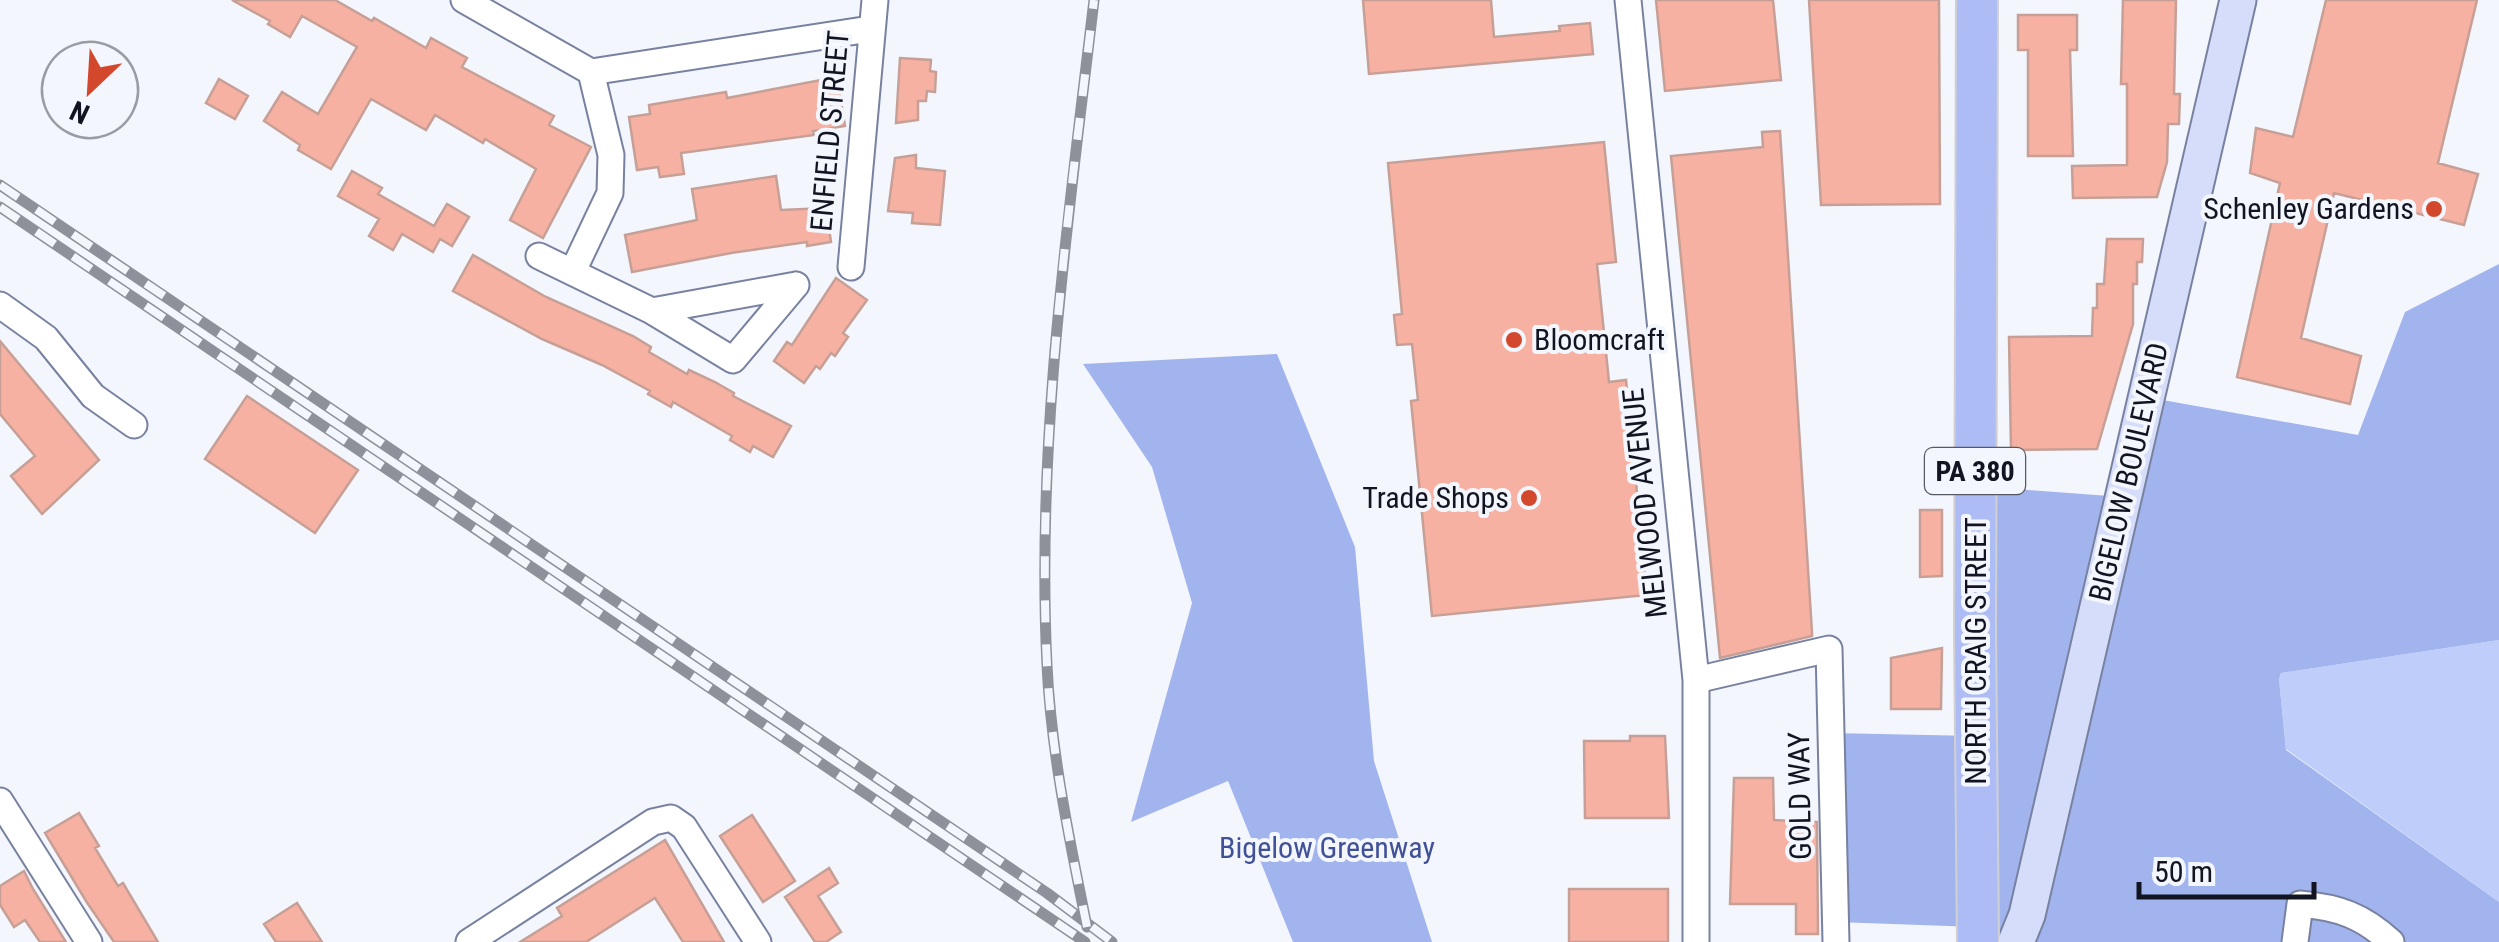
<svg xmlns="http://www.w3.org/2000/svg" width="2499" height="942" viewBox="0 0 2499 942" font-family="'Roboto Condensed',sans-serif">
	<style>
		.green { fill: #becdf9 }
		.forest { fill: #a2b4ee }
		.building { fill: #f7b1a2; stroke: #c6a097; stroke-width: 2.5 }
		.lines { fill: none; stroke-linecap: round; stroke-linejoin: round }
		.street-casing { stroke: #7882a0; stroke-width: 29 }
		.secondary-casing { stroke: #7882a0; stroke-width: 39 }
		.primary-casing { stroke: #d0d0d3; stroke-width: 44 }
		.street { stroke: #fff; stroke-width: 25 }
		.secondary { stroke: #d6ddfa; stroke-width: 35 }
		.primary { stroke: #adbcf5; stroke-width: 40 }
		.rail-casing { stroke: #8e919a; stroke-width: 11 }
		.rail { stroke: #f4f6fd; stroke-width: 8; stroke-dasharray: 22; stroke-linecap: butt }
		.poi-dot { fill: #d3482d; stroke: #f4f6fd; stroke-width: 4 }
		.labels { text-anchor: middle; stroke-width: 8; stroke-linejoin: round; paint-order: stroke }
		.shield { fill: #f4f6fd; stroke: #565863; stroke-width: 2.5 }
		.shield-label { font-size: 28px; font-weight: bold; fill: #121521 }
		.street-label { font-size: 30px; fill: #121521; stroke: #f4f6fd }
		.poi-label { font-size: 30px; fill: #121521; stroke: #f4f6fd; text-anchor: end }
		.park-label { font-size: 30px; fill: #405197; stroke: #f4f6fd }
	</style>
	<rect width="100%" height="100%" fill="#f4f6fd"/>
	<!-- green -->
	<path class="green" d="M2499,640V902L2286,749L2279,679L2281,673Z"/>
	<!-- forest -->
	<path class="forest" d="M2499,264V640L2281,673L2279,679L2286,750L2499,902V942H1978L1977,927L1836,922L1831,733L1976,736L1975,486L2123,497L2146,397L2358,435L2405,312Z
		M1277,354L1355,547L1374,761L1432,942H1293L1228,781L1131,822L1192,603L1152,467L1083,364Z"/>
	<!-- building -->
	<path class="building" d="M232,0H335L372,21L374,18L426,48L431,38L467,58L462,67L554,116L549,125L591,147L543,238L510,220L536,169L485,139L483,143L435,115L426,130L371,99L331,169L298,150L300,145L264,121L282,92L318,114L357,47L302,16L290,37L268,24L270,21Z
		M1363,0H1491L1494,37L1560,31L1559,26L1590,23L1593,54L1369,74Z
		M1656,0H1773L1781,80L1665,91Z
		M1809,0H1939L1940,204L1821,205Z
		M2123,0H2176L2174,94H2180L2179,124H2168L2167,162L2157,197L2073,198L2072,166L2127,165V84H2121Z
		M2326,0H2477L2438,163L2478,174L2464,225L2334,193L2301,338L2361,356L2350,404L2237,377L2280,183L2250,173L2256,128L2293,137Z
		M2018,15H2077V50H2070L2073,156H2028V50H2018Z
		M900,58L931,60L930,71L936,72L935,92L927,91L926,101H918V120L896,123Z
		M837,77L845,126L813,131L814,135L681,153L684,174L660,177L658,167L637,170L629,117L650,114L649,105L726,92L727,98Z
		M219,79L248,96L235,119L206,103Z
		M1780,131L1812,632V636L1720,658L1671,156L1763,147L1762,132Z
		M1604,142L1616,262L1597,264L1609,382L1626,380L1647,595L1432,616L1411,401L1418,400L1412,344L1397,345L1394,315L1402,314L1388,163Z
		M916,155V168L945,171L940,225L912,223L913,213L888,211L895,158Z
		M352,171L382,188L378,194L434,226L447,204L469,217L452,246L440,239L433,252L402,234L393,250L369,236L379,219L338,196Z
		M776,176L781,210L826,208L831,242L807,246V242L731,253L632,272L625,235L697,220L692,189Z
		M2107,239H2143L2142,262H2137V284H2133V324L2097,449L2011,450L2009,337L2092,336L2093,308H2097V284H2104Z
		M473,255L546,297L633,336L651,347L649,352L687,374L689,370L715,382L734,393L733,396L791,426L773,457L753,446L750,452L730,440L732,436L673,402L671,407L648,394L650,391L602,365L542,339L453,291Z
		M836,278L867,300L843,333L848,337L835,356L831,353L820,369L816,366L804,383L774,361L787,342L792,345Z
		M0,341L99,460L42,514L11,476L35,456L0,414Z
		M247,396L358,470L315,533L205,459Z
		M1920,510H1942V576L1920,577Z
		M1942,648L1941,709H1891V658Z
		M1630,736H1665L1669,818H1585L1584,741H1630Z
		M1734,778H1773L1774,820L1817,822L1818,934H1796V904H1730Z
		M79,813L99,846L95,848L118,886L123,883L158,942H114L86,901L45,833Z
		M752,815L795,881L763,902L720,836Z
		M665,840L724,942H683L655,898L586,942H520L562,916L557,908Z
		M829,868L838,883L818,896L841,932L826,942H815L785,897Z
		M24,871L33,889L66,942H40L25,920L14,927L0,905V886Z
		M1569,889H1668V942H1569Z
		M297,903L322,942H276L264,924Z"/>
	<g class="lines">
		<!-- street casing -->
		<g class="street-casing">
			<path id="street" d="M464,0L591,72L870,29
				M1628,0L1696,680V942
				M539,256L652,311L733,360L796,285
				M851,267L875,0
				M573,271L610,193L611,155L591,72
				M0,305L46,338L93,396L134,425
				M652,311L796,285
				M1696,680L1829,649L1836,942
				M0,801L89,942
				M469,942L653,822L671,818L684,827L758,942
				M2295,942L2300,904C2338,907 2363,916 2391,942"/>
		</g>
		<!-- secondary casing -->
		<g class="secondary-casing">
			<path id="secondary" d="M2016,942L2027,915L2238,0"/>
		</g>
		<!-- primary casing -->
		<g class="primary-casing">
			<path id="primary" d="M1977,0L1975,632L1978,942"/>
		</g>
		<!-- street -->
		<use href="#street" class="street"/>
		<!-- secondary -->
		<use href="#secondary" class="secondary"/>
		<!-- primary -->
		<use href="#primary" class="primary"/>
		<!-- rail casing -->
		<g class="rail-casing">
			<path id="rail" d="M0,185L1047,893L1112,942
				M0,207L1085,942
				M1087,927C1070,842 1051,753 1047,665C1036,442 1068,221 1094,0"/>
		</g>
		<!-- rail -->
		<use href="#rail" class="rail"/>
	</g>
	<!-- markers -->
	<g class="poi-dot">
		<circle cx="2434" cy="209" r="10"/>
		<circle cx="1514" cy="340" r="10"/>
		<circle cx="1529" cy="498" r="10"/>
	</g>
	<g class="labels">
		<!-- shield labels -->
		<rect class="shield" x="1925" y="448" width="100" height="46" rx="8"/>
		<g class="shield-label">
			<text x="1975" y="481">PA 380</text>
		</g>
		<!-- street labels -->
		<g class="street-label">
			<text transform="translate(830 131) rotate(-85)" y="10">ENFIELD STREET</text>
			<text transform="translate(2129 472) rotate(-77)" y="10">BIGELOW BOULEVARD</text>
			<text transform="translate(1645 503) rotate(-96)" y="10">MELWOOD AVENUE</text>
			<text transform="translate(1976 651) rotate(-90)" y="10">NORTH CRAIG STREET</text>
			<text transform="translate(1800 796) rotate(-91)" y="10">GOLD WAY</text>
		</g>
		<!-- poi labels -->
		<g class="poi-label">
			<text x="2414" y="219">Schenley Gardens</text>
			<text x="1534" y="350" text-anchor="start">Bloomcraft</text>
			<text x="1509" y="508">Trade Shops</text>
		</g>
		<!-- park labels -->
		<g class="park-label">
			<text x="1327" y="858">Bigelow Greenway</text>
		</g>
	</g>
	<!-- north arrow -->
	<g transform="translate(90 90) rotate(205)"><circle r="48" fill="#f4f6fd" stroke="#9a9ca5" stroke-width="2.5"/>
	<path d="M0-8L18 38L0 25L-18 38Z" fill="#d3482d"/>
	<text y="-15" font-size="28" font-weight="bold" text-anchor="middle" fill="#121521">N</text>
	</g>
	<!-- scale -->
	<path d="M2139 882v15h175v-15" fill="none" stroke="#121521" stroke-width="5"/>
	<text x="2154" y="882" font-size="30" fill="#121521" stroke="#f4f6fd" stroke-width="8" paint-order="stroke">50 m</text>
</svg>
